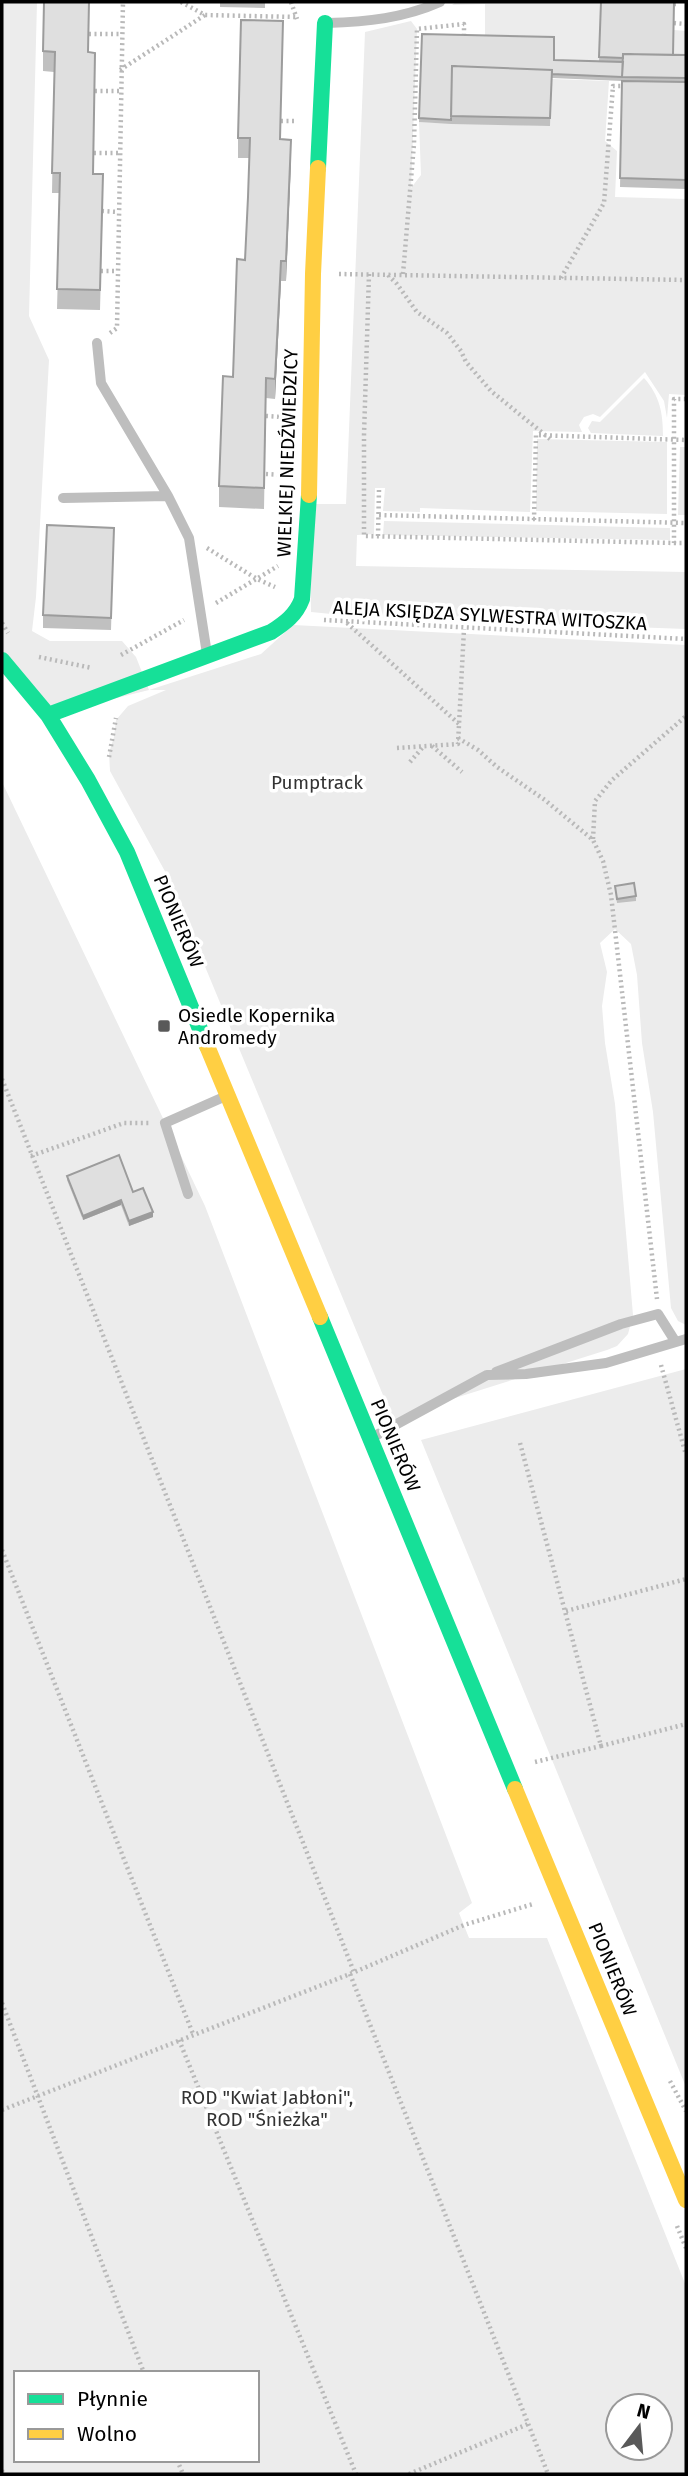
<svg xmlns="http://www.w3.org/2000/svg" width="688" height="2476" viewBox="0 0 688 2476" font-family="'Fira Sans',sans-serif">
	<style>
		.green { fill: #ececec; fill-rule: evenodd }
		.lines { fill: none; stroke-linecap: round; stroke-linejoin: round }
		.path { stroke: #b9b9b9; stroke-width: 4.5; stroke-dasharray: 2 3.5; stroke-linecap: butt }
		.lane { stroke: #bebebe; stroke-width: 10 }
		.fast { stroke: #16e098; stroke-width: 16 }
		.slow { stroke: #ffcf43; stroke-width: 16 }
		.wall { fill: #c0c0c0 }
		.shaded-wall { fill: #9c9c9c }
		.building { fill: #dfdfdf; stroke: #9c9c9c; stroke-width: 2 }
		.poi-dot { fill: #595959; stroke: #fff; stroke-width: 2.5 }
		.labels { text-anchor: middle; stroke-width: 7; stroke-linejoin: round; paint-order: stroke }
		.street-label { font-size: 19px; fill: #000; stroke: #fff }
		.park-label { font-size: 19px; fill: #333; stroke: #fff }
		.poi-label { font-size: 19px; fill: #000; stroke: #fff; text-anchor: start }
	</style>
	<rect width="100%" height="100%" fill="#fff"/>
	<!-- green -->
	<path class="green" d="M2,2H37L29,316L49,360L36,597L32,631L50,641H122L136,657L149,690L261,654L293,625L686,645V1325L678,1321L671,1308L653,1112L642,1043L637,975L631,944L615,929L600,943L607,972L602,1006L605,1043L615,1104L633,1315L628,1334L617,1346L607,1350L433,1405L395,1424L167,875L110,771L109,753L114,737L116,720L128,706L166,690H149L48,715L2,660Z
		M456,2H601L599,66L554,65L553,42L485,40V4L452,5Z
		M411,21L417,29L411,188L421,175L419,122L550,126L552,79L609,81L605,141L617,151L615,197L686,199V395L669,394L667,418L664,401L645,372L600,417L593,414L584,417L579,425L582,432L533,431L530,512L420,508V512L383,511L385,488H375L374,534L357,535L356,566L686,572V629L362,617L311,612L309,504H346L365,32Z
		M674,30L686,31V68L673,67Z
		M644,378C660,396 663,413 663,436L591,433L588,428L592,421L600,422Z
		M537,439L667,442V514L536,511Z
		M680,447H686V515H678Z
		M384,521L668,528H670V540L383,535Z
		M2,782L205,1206L472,1903L459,1913L469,1938H547L686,2286V2474H2ZM16,2373H257V2460H16ZM618,2406H660V2448H618Z
		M686,1369V2087L421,1440Z"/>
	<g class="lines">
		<!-- path -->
		<path class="path" d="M181,2L205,15L296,17
			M291,2L297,19
			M674,4H678V2
			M674,23L686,24
			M89,34H122
			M120,70L205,15
			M95,91H120
			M281,121H294
			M94,153H119
			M102,211L118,212
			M101,271H117
			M339,274L686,280
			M369,274L364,435V536L674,543V399H686
			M403,274L414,144L417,29L464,24V39
			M388,275L397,284L417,312L447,333L461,351L466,362L491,391L550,439
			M561,278L604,203L613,86H623
			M110,333L117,328L123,2
			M266,416L283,417
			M266,474L282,475
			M379,515L686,523
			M534,520L536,435L686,440
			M378,536L379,490
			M674,543H686
			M207,548L257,579L275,587
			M216,603L278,566
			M324,620L686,639
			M2,623L8,633
			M347,623L459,724
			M121,655L184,620
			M39,657L92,668
			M458,738L478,750L497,767L545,800L593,840L603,861L611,895L657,1299
			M432,746L462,772
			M397,748L458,744L464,629
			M109,757L116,718
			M410,762L423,747
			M593,839L595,801L612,780L686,716
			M2,1079L354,1972
			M31,1156L124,1123H150
			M661,1365L686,1455
			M520,1443L601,1746L535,1762
			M2,1550L193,2034
			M566,1611L686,1579
			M601,1746L686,1724
			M350,1974L548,2474
			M2,2003L144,2373
			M179,2040L356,2474
			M670,2081L686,2111
			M2,2110L350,1974L464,1925L533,1904
			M677,2226L686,2248
			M177,2460L183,2474
			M2,2470L3,2474
			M409,2474L528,2424"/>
		<!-- lane -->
		<path class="lane" d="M327,23C367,22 404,18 440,2
			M97,343L101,383L168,496L189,538L207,654
			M63,498L168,496
			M188,1194L165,1123L226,1096
			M496,1372L621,1324L658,1314L675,1341
			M373,1437L487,1375L526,1374L606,1363L686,1339"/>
		<!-- fast -->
		<path class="fast" d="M318,168L325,23
			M2,660L48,715L88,780L127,852L207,1046
			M48,715L271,632C285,623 296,615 302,599L309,495
			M320,1317L515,1789"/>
		<!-- slow -->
		<path class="slow" d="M309,495L313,274L318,168
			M207,1046L320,1317
			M515,1789L686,2200"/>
	</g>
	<!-- wall -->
	<path class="wall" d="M220,2H265V8L220,7Z
		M601,2L673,55H686V189L620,187L622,81L552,78L550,126L451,124L419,122L422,34L554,60L599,61Z
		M283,41L280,139L291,160L286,281H281L275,399L266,398L264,509L219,507V486L233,377L245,260L248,197L250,158H238V138Z
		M43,51L89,52L93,174L103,194L100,310L57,309L60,193H52L54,72L43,71Z
		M114,528L111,630L43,628V615Z
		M615,886L636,896V901L617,903Z
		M67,1176L133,1192L153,1217L129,1226L121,1205L83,1220L67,1180Z"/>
	<!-- shaded-wall -->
	<path class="shaded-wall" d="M291,140V160L286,281V261Z
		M281,261V281L275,399V379Z
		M121,1200V1205L83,1220V1216Z
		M153,1212V1217L129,1226V1221Z"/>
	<!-- building -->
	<path class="building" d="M44,2H89L88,52L95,53L93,174H103L100,290L57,289L60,173H52L55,52L43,51Z
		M601,2H674L673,55L623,54V58L599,57Z
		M241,20L283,21L280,139L291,140L286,261H281L275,379L266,378L264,488L219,486L223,376L233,377L237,259L245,260L248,197L250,138H238Z
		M422,34L554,37V60L623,62L622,77L552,74V70L452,66L451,120L419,118Z
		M623,54L686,55V78L622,77Z
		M452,66L552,70L550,118L451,116Z
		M622,81L686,82V180L620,178Z
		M47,525L114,528L111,618L43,615Z
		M634,883L636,896L617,899L615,886Z
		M119,1155L133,1192L143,1188L153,1212L129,1221L121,1200L83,1216L67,1176Z"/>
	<!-- markers -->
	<rect class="poi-dot" x="157" y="1019" width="14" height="14" rx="3.5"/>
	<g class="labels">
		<!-- street labels -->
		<g class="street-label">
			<text transform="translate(287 453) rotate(-88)" y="7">WIELKIEJ NIEDŹWIEDZICY</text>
			<text transform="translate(490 615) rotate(3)" y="7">ALEJA KSIĘDZA SYLWESTRA WITOSZKA</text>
			<text transform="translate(179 921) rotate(67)" y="7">PIONIERÓW</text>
			<text transform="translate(396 1445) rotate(67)" y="7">PIONIERÓW</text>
			<text transform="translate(613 1969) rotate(68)" y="7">PIONIERÓW</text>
		</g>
		<!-- park labels -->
		<g class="park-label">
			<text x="317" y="789">Pumptrack</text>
			<text x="267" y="2104">ROD "Kwiat Jabłoni",<tspan x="267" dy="22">ROD "Śnieżka"</tspan></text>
		</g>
		<!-- poi labels -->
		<g class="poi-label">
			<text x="178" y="1022">Osiedle Kopernika<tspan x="178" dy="22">Andromedy</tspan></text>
		</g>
	</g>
	<!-- border -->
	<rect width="688" height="2476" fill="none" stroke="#000000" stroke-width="7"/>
	<!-- legend -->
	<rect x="14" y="2371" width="245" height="91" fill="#ffffff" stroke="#999999" stroke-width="2"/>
	<rect x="28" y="2394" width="35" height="10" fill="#16e098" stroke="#999999" stroke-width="2"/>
	<text x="77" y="2406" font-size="21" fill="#000000">Płynnie</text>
	<rect x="28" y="2429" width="35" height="10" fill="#ffcf43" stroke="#999999" stroke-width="2"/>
	<text x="77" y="2441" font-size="21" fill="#000000">Wolno</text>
	<!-- north arrow -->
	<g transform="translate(639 2427) rotate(16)"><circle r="33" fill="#ffffff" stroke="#999999" stroke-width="2"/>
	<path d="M0-5L12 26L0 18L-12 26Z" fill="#595959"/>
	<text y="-10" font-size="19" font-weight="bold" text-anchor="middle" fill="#000000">N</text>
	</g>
</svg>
